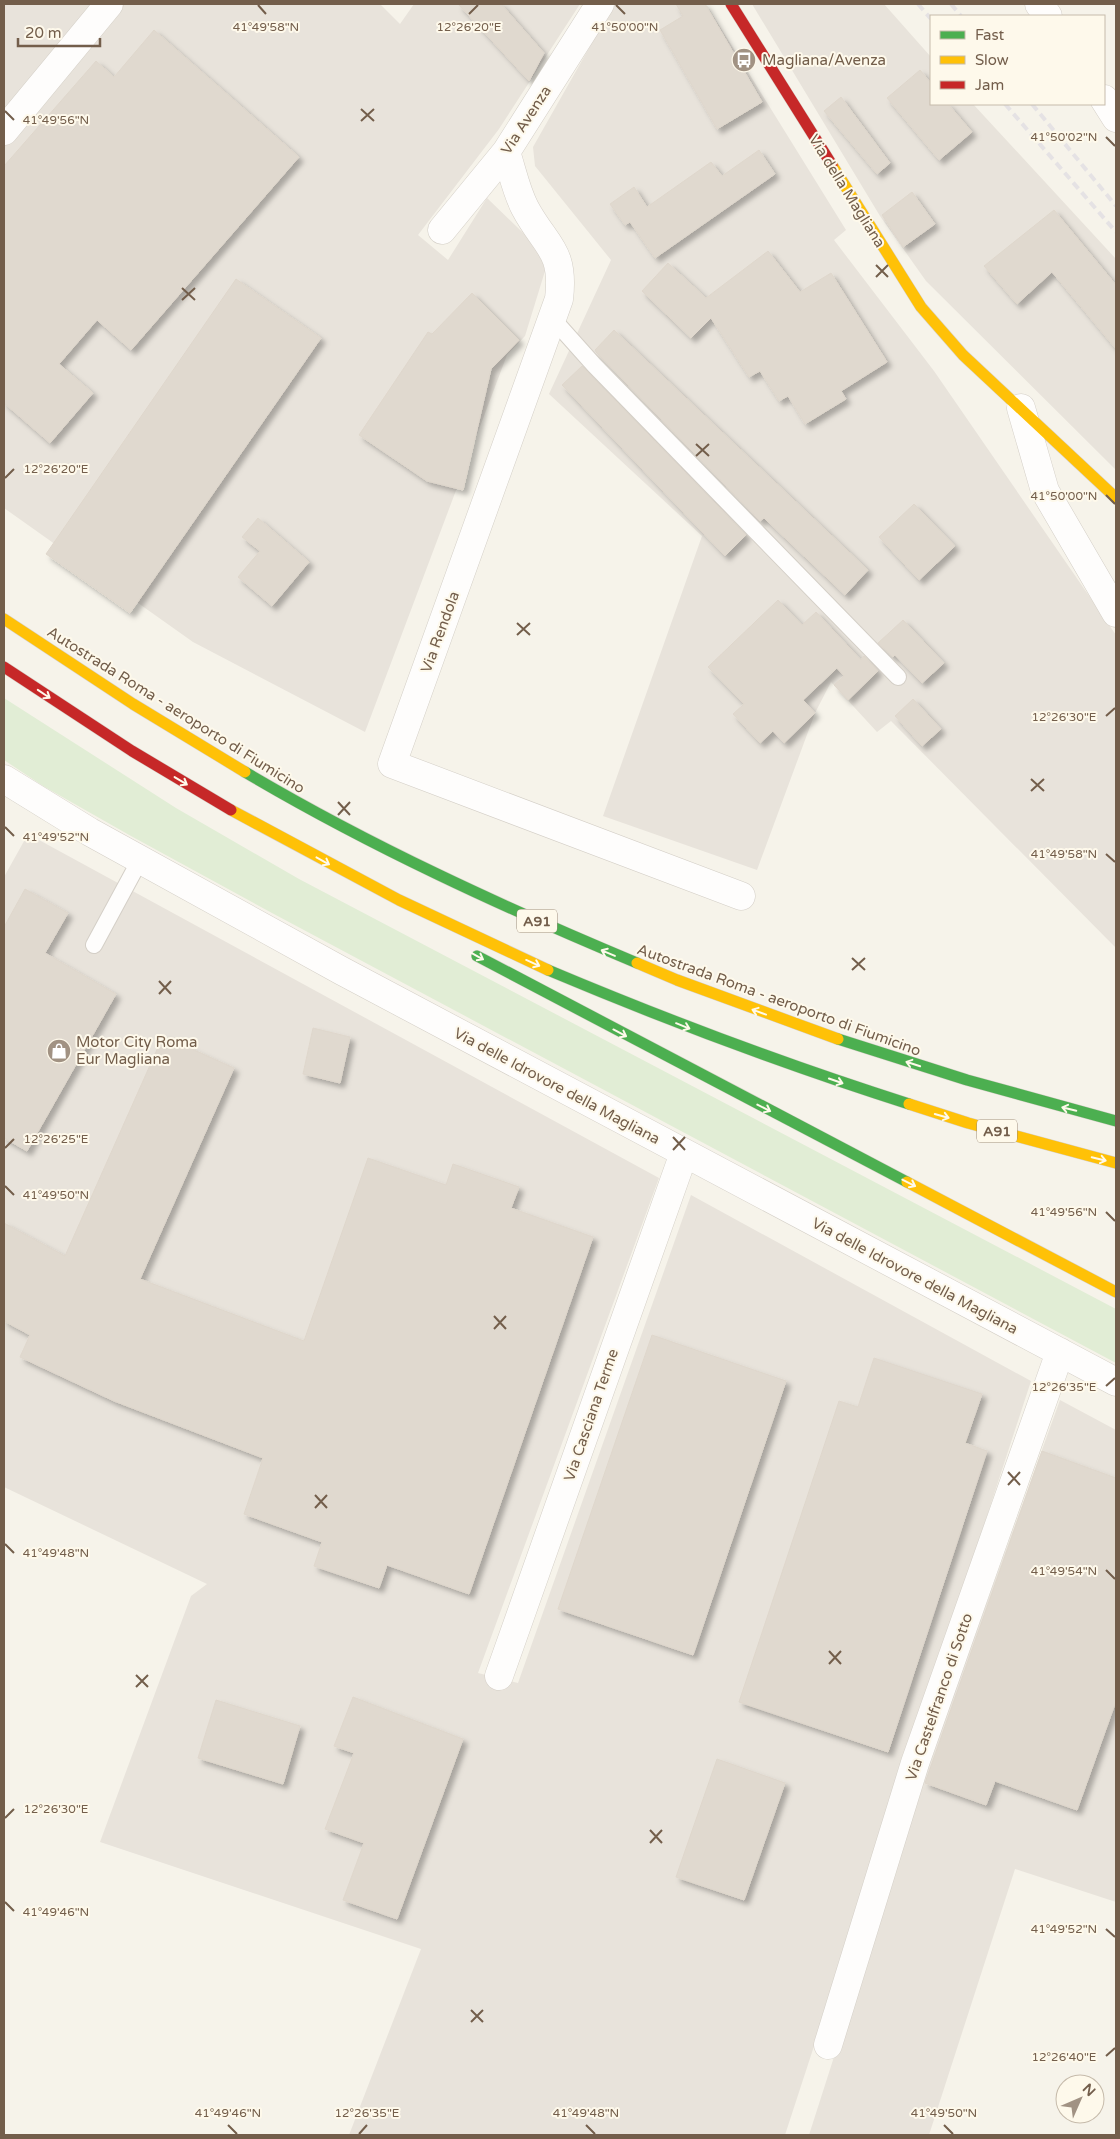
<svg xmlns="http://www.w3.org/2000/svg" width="1120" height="2139" viewBox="0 0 1120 2139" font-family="'Varela Round',sans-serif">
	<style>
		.industrial { fill: #e8e3db }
		.green { fill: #e1edd5 }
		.building { fill: #e0d9cf; stroke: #dfd7cc; filter: url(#shadow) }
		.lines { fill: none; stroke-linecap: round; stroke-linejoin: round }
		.lane-casing { stroke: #d4cfc7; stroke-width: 18 }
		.street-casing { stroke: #d4cfc7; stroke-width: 29 }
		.fast-casing { stroke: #d6d0c8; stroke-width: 12 }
		.slow-casing { stroke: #d6d0c8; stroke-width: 12 }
		.jam-casing { stroke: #d6d0c8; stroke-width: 12 }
		.lane { stroke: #fefdfc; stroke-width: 16 }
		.street { stroke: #fefdfc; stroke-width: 28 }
		.fast { stroke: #4caf50; stroke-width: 11 }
		.slow { stroke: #ffc107; stroke-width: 11 }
		.jam { stroke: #c62828; stroke-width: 11 }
		.rail { stroke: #e5e2e4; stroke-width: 4; stroke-dasharray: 8 5; stroke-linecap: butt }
		.oneway { stroke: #fef9eb }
		.ticks { fill: none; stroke: #735e4b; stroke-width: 2 }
		.labels { text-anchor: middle; stroke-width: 4; stroke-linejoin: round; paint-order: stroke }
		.shield { fill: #fef9eb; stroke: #9d8c7b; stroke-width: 1 }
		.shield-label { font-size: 14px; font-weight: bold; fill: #735e4b }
		.poi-label { font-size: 15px; fill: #735e4b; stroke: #fef9eb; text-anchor: start }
		.street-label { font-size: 15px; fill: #735e4b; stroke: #fef9eb }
		.ticks-label { font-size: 12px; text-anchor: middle; fill: #735e4b; stroke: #fef9eb; stroke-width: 4; stroke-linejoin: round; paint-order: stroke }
	</style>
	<defs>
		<filter id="shadow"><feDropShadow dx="4.5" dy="4.5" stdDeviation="2.5" flood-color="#0004"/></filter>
	</defs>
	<rect width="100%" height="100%" fill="#f6f3ea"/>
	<!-- industrial -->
	<path class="industrial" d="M4,4H380L400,24L414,4H580L499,129L418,235L448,260L487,198L549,258L525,336L507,355L365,732L193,642L4,508Z
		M614,4H706L846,230L834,240L934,371L1116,635V948L891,721L877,732L831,682L815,713L757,870L603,816L702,536L549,394L611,260L535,166L533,147Z
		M752,4H884L931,57V104H973L1116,259V470L926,281L880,216Z
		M28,834L659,1178L478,1673L518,1683L691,1195L1031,1381L785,2135H349L421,1949L100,1842L191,1596L207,1584L4,1487V877Z
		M1060,1400L1116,1430V1902L1015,1869L929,2135H809L922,1782Z"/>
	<!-- green -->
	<path class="green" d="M4,698L176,808L299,879L1116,1309V1363L272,913L131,836L43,786L4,760Z"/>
	<!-- building -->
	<path class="building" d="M458,4H501L544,53L529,81Z
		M676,4H705L762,102L717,129L660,30L683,16Z
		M154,30L299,157L131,350L97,320L59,364L93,393L50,443L4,403V166L96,61L114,77Z
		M920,70L931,83V104H948L972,132L939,160L887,98Z
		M841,97L890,163L877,174L824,111Z
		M759,150L775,174L655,258L630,222L625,225L610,204L634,187L647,207L711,162L722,176Z
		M912,192L935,224L903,247L882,215Z
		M1054,210L1116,285V349L1052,272L1017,304L984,266Z
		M768,251L800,292L831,273L887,362L841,391L846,399L805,424L788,396L779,401L760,371L749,377L711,318L691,338L642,291L668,263L706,298Z
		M236,279L321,338L130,613L46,554Z
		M472,293L519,340L491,369L463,490L427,481L359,435L428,332L432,334Z
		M614,330L868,570L845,595L764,518L760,521L596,352L595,350Z
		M582,366L746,535L725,556L562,385Z
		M914,504L955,546L919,580L879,537Z
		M258,518L309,562L272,606L238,577L260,551L242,537Z
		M778,600L802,625L816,612L861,660L864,656L878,671L848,700L834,685L844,676L837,668L803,700L815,713L784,743L773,731L760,743L733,714L744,704L708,667Z
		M903,620L944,663L922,683L895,655L893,657L878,643Z
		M913,699L941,729L922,746L895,716Z
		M25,889L68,913L45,953L116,994L27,1151L4,1138V927Z
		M313,1028L350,1037L340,1083L303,1074Z
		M163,1036L234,1068L140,1279L304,1341L368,1158L446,1185L453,1164L519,1187L511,1208L593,1237L469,1594L387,1565L379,1588L314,1566L322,1542L244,1514L263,1458L114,1401L20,1357L30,1335L4,1321V1223L65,1256Z
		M652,1335L786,1381L693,1655L558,1609Z
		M874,1358L982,1394L965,1443L987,1451L888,1752L739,1702L839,1401L858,1407Z
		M1042,1451L1116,1478V1701L1077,1810L995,1781L986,1805L925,1783Z
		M353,1697L463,1739L397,1919L343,1900L364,1843L325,1829L354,1753L334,1746Z
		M216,1700L300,1726L283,1784L198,1758Z
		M717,1759L785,1783L744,1900L676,1877Z"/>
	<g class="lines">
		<!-- lane casing -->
		<g class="lane-casing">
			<path id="lane" d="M552,318L594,365L898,677
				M94,945L140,860"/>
		</g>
		<!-- street casing -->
		<g class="street-casing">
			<path id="street" d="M1039,4L1048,16
				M1104,99L1116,118
				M4,131L109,4
				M506,152C512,170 516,191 525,208C545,246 565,249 559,299L392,764L741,896
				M442,230L506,152L600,4
				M1021,408L1045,491L1116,613
				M4,779L90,832L342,971L1116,1382
				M499,1676L684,1153
				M828,2045L915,1763L1060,1352"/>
		</g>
		<!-- fast casing -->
		<g class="fast-casing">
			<path id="fast" d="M245,772C370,846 503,907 637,963
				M477,956L907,1182
				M548,970C667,1020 786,1065 909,1104
				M838,1039L967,1080L1116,1121"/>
		</g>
		<!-- slow casing -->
		<g class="slow-casing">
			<path id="slow" d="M832,165L921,307L963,355L1116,498
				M4,619L133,704L245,772
				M231,810L399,900L548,970
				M637,963L677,980L838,1039
				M909,1104L968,1123L1116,1163
				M907,1182L1116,1292"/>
		</g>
		<!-- jam casing -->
		<g class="jam-casing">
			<path id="jam" d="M731,4L832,165
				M4,667L132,751L231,810"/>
		</g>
		<!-- lane -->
		<use href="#lane" class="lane"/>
		<!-- street -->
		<use href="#street" class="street"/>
		<!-- fast -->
		<use href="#fast" class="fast"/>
		<!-- slow -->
		<use href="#slow" class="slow"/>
		<!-- jam -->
		<use href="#jam" class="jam"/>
		<!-- rail -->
		<path class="rail" d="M918,4L931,19
			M951,4L961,16
			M1005,104L1116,232
			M1032,104L1116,206"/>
	</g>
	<!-- one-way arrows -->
	<defs><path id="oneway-shaft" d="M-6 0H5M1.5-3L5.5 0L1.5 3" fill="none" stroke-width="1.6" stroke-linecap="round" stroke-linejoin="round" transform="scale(1.25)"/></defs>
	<g class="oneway">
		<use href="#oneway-shaft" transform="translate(44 694) rotate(34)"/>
		<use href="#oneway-shaft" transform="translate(181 781) rotate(31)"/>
		<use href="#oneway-shaft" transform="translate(323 861) rotate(29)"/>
		<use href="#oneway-shaft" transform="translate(608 953) rotate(-157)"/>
		<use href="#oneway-shaft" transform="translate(477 956) rotate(29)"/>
		<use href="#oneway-shaft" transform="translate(533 963) rotate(24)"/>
		<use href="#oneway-shaft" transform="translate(759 1012) rotate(-160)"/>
		<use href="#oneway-shaft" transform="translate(683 1026) rotate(22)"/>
		<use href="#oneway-shaft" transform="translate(620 1033) rotate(28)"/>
		<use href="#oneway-shaft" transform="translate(913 1064) rotate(-162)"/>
		<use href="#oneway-shaft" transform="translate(836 1081) rotate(19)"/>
		<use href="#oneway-shaft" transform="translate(764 1108) rotate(27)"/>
		<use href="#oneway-shaft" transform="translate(1069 1109) rotate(-166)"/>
		<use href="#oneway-shaft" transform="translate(942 1116) rotate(16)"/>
		<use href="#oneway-shaft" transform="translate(1099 1159) rotate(14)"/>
		<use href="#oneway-shaft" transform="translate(909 1183) rotate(27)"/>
	</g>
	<!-- ticks -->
	<path class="ticks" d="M258,5L266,14M616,5L625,14M469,14L478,5M361,109L374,121M5,111L14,120M361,121L374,109M1106,137L1115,146M876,265L888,277M876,277L888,265M182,288L195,300M182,300L195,288M696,444L709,456M696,456L709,444M5,478L14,469M1106,495L1115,504M517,623L530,635M517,635L530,623M1106,716L1115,708M1031,779L1044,791M1031,791L1044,779M338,802L350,815M338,815L350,802M5,827L14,836M1106,854L1115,862M852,958L865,970M852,970L865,958M159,981L171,994M159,994L171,981M673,1137L685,1150M5,1148L14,1139M673,1150L685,1137M5,1186L14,1195M1106,1212L1115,1221M494,1316L506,1329M494,1329L506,1316M1106,1386L1115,1378M1008,1472L1020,1485M1008,1485L1020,1472M315,1495L327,1508M315,1508L327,1495M5,1544L14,1553M1106,1570L1115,1579M829,1651L841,1664M829,1664L841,1651M136,1675L148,1687M136,1687L148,1675M5,1818L14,1809M650,1830L662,1843M650,1843L662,1830M5,1902L14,1911M1106,1929L1115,1937M471,2010L483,2022M471,2022L483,2010M1106,2056L1115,2048M228,2125L237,2134M586,2125L595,2134M944,2125L953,2134M359,2134L367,2125"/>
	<!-- icons -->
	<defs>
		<g id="bus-disc" transform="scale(1.25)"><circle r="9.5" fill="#a19283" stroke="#fef9eb"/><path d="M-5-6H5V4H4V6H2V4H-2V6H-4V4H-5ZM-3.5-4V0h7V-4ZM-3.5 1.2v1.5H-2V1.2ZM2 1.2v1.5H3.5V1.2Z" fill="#fff"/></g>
		<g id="shop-disc" transform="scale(1.25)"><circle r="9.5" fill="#a19283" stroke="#fef9eb"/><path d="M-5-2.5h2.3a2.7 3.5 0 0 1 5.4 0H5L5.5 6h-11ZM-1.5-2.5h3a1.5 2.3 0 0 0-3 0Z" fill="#fff"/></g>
	</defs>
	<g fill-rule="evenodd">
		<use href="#bus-disc" x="744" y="60"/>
		<use href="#shop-disc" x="59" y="1051"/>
	</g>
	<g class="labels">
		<!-- shield labels -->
		<g class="shield">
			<rect x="517" y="909.5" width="40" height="23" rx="4"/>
			<rect x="977" y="1119.5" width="40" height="23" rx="4"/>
		</g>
		<g class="shield-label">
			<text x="537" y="926">A91</text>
			<text x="997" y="1136">A91</text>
		</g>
		<!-- poi labels -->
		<g class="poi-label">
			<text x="762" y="65">Magliana/Avenza</text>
			<text x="76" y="1047">Motor City Roma<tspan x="76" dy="17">Eur Magliana</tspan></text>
		</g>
		<!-- street labels -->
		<g class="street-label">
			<text transform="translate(526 120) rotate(-57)" y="5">Via Avenza</text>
			<text transform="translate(847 191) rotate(58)" y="5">Via della Magliana</text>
			<text transform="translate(440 632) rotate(-70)" y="5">Via Rendola</text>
			<text transform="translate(176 710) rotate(32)" y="5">Autostrada Roma - aeroporto di Fiumicino</text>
			<text transform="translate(779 1000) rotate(20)" y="5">Autostrada Roma - aeroporto di Fiumicino</text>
			<text transform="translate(557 1086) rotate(28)" y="5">Via delle Idrovore della Magliana</text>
			<text transform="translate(915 1276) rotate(28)" y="5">Via delle Idrovore della Magliana</text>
			<text transform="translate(591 1415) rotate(-71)" y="5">Via Casciana Terme</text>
			<text transform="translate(939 1697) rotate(-71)" y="5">Via Castelfranco di Sotto</text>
		</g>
	</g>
	<g class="ticks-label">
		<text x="266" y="31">41°49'58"N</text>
		<text x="469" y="31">12°26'20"E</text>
		<text x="625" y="31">41°50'00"N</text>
		<text x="56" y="124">41°49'56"N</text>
		<text x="1064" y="141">41°50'02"N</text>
		<text x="56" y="473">12°26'20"E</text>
		<text x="1064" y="500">41°50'00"N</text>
		<text x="1064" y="721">12°26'30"E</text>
		<text x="56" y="841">41°49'52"N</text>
		<text x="1064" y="858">41°49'58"N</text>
		<text x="56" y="1143">12°26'25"E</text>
		<text x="56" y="1199">41°49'50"N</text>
		<text x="1064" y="1216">41°49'56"N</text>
		<text x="1064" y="1391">12°26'35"E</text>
		<text x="56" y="1557">41°49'48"N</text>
		<text x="1064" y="1575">41°49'54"N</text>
		<text x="56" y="1813">12°26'30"E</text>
		<text x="56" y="1916">41°49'46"N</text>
		<text x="1064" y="1933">41°49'52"N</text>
		<text x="1064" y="2061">12°26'40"E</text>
		<text x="228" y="2117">41°49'46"N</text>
		<text x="367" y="2117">12°26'35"E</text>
		<text x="586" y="2117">41°49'48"N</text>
		<text x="944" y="2117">41°49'50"N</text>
	</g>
	<!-- border -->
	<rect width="1120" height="2139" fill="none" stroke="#735e4b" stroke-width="10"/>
	<!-- legend -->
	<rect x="930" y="15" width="175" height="90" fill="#fef9eb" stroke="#c6bbab"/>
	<rect x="940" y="31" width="25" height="8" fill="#4caf50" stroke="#c6bbab"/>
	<text x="975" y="40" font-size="15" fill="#735e4b">Fast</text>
	<rect x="940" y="56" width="25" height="8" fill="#ffc107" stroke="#c6bbab"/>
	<text x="975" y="65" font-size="15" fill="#735e4b">Slow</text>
	<rect x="940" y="81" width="25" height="8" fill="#c62828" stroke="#c6bbab"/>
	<text x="975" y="90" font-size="15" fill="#735e4b">Jam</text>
	<!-- north arrow -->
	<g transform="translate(1080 2099) rotate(45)"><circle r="24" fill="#fef9eb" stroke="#c6bbab"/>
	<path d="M0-4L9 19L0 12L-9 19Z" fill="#a19283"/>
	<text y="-8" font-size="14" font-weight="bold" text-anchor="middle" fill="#735e4b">N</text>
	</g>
	<!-- scale -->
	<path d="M18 38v8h82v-8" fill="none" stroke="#735e4b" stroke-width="2.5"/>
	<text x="25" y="38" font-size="15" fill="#735e4b" stroke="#fef9eb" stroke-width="4" paint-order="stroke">20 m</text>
</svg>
